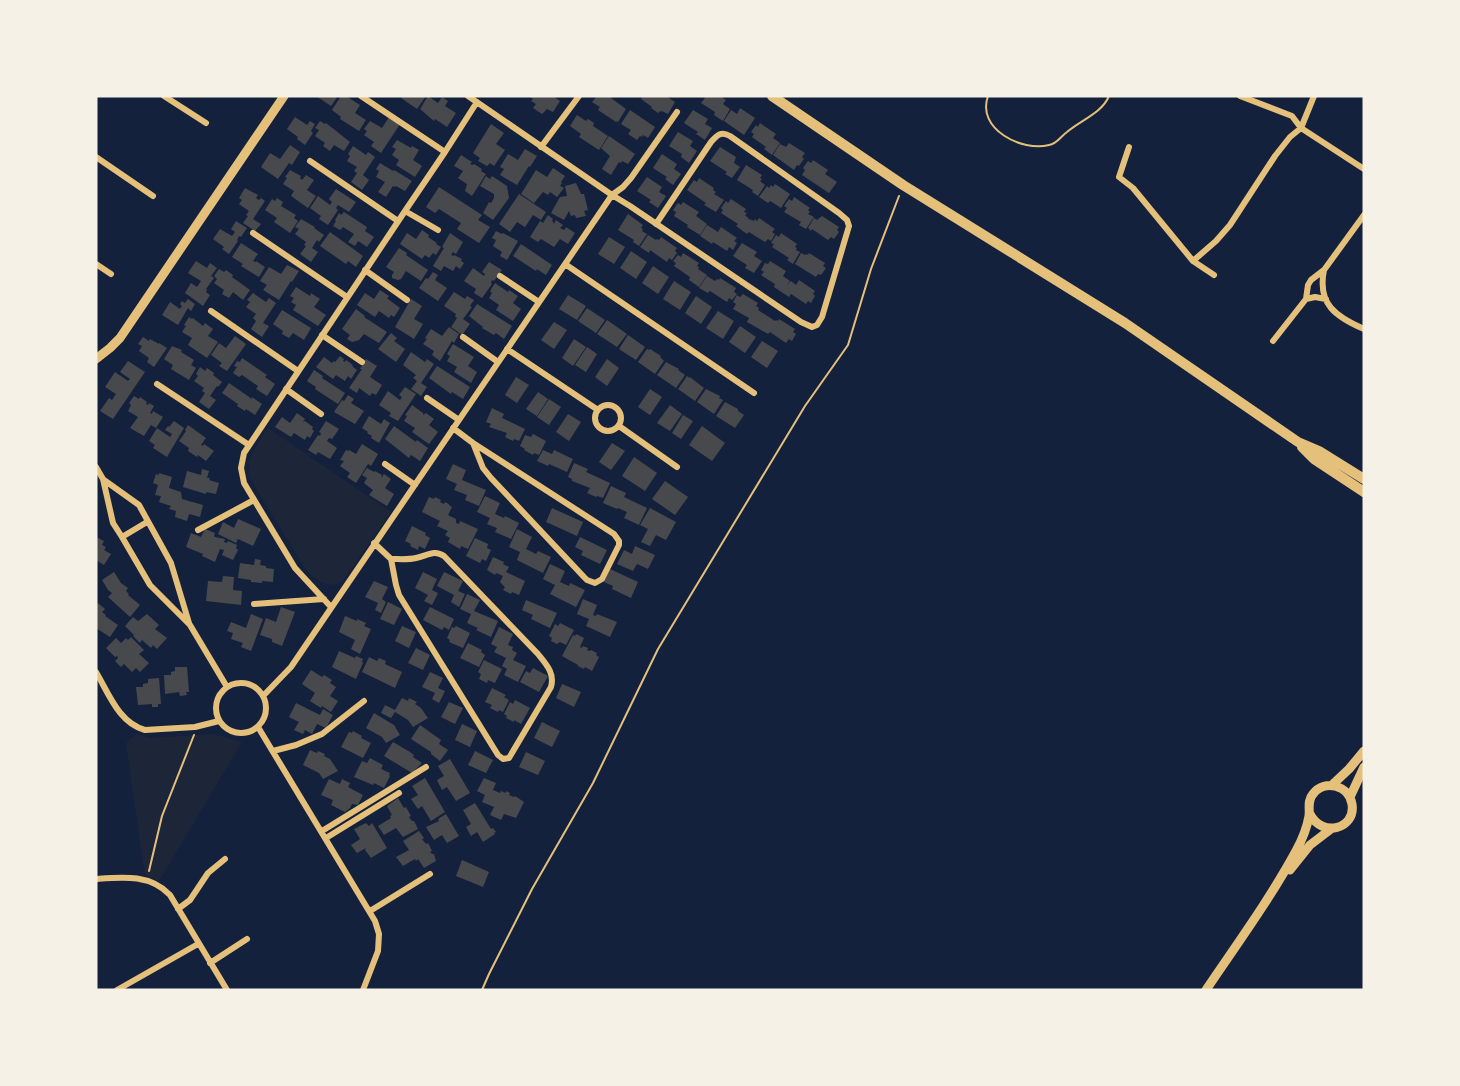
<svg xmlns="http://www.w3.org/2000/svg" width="1460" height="1086" viewBox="0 0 1460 1086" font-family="Figtree,sans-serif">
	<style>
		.green { fill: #1d2539 }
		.building { fill: #48494c }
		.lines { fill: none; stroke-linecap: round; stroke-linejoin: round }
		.path { stroke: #e5c07b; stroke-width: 2 }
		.minor { stroke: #e5c07b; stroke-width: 6 }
		.tertiary { stroke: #e5c07b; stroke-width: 9 }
		.secondary { stroke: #e5c07b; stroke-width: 10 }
	</style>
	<rect width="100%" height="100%" fill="#14213d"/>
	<!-- green -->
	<path class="green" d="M268,428L391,512L343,581C329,591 317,580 306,570L251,480C244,459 257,445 268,428Z
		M137,734L149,738L213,734L242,742L159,881L145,875L126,743Z"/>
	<!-- building -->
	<path class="building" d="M316,96H338L331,106Z
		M341,96H346L360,105L355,113L366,120L359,131L340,119L341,117L332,110Z
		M403,96H426L417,109L401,98Z
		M428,96L438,103L442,97L448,101L445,106L456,113L447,127L435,119L434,121L420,109Z
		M529,96H553L560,101L553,112L547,109L542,114L533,108L536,104L531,101L533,99Z
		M597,96H613L611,98L626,109L618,122L617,121L616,122L598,110L600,107L592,102Z
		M643,96H666L675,102L668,114L662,111L661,112L660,111L658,113L651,108L652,107L641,99Z
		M702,96H720L726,100L723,104L730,109L723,121L714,115L715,112L701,103L705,98Z
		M740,108L755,118L744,135L724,121L731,110L737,114Z
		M630,110L655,127L648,138L643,135L642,137L640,136L637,140L628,134L631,130L621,124Z
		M693,110L708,119L705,124L712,128L705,140L696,134L698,132L684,123Z
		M577,115L586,121L588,119L594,123L593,126L608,136L599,150L579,137L581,134L570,126Z
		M295,117L307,125L310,121L315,124L311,131L313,133L305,145L297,139L298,137L287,129Z
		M389,117L400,124L381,153L371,146L374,142L364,135L367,131L364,129L370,121L382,128Z
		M320,121L325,124L326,123L350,142L344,151L334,145L330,151L323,146L325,143L315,136L319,130L315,128Z
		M760,123L776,134L773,138L780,143L772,155L764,149L766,147L752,137L754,134L751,132L756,125L758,127Z
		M491,124L504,133L496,144L505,150L494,166L490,163L487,166L478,161L480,158L473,153Z
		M678,132L693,141L690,146L697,151L689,163L681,157L682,154L669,146Z
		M609,136L635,154L628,164L622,161L621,163L619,162L611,175L602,169L610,156L601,148Z
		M397,140L411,148L412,146L419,150L413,160L422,166L415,177L396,165L399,160L392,155L396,149L392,147Z
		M789,143L805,153L802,157L804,159L799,166L797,165L794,170L773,155L780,144L786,147Z
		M290,145L300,152L292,165L289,163L278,179L261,167L270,153L280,159Z
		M353,146L366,155L368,152L375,157L363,175L369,180L362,190L351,182L357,173L354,171L357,167L347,161L350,156L348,154Z
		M720,147L736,157L734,163L740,167L732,178L725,174L727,172L710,161Z
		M525,149L537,156L530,167L529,166L517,185L500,175L504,169L500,167L508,154L518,160Z
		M662,154L677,164L674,169L681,174L673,185L665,179L667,177L653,168Z
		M461,155L472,162L470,164L473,165L474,164L482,169L481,171L486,174L472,196L465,191L467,184L458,178L463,171L454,166Z
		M813,160L828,170L825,174L837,182L829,193L802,175L805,170L803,168L808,161L811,163Z
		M380,163L393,171L394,170L412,181L405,191L396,186L395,187L393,186L386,197L378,192L385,182L376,177L379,171L376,169Z
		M746,165L762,175L760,178L762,179L760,181L765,185L758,196L752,192L753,190L737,180Z
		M553,168L565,176L561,182L562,183L560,186L564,188L557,197L550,192L548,195L543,192L534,203L521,194L536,170L547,177Z
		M290,170L301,176L300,178L302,180L306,175L314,180L307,190L316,196L308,208L291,196L294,191L283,184L287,178L285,177Z
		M486,176L490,179L492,176L507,186L509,198L493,220L483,213L489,202L491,203L494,198V194L480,186Z
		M647,177L662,187L659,192L666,196L658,208L649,202L651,200L637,191Z
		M699,178L714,188L713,190L716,192L714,194L724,200L716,212L704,205L706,203L687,190L694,180L697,182Z
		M576,183L581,194H584L588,210L584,211L586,216L576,218L575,215L571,216L569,211L564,220L551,213L560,197L567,196L565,186Z
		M775,184L790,194L781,208L770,201L768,203L759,197L767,186L769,188L771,185L773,187Z
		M439,187L482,215L478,220L490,227L479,243L457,229L461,223L439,209L435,213L426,207Z
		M245,188L258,195L256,198L259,200L261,198L265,201L253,219L261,224L255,231L243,223L248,216L246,215L249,211L239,204L242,200L239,198Z
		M336,189L356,202L349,212L338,205L336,208L338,210L328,225L319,219L321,216L310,208L318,196L330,205L332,202L329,199Z
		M519,194L546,212L541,220L533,215L525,227L517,222L510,232L499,224Z
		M794,197L810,208L808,210L810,212L808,214L814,217L806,229L799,225L801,222L784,212L787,208L784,206L789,199L792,201Z
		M277,198L283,202L281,206L296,215L294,218L298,221L290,233L274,222L277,218L265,210L272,199L275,201Z
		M731,199L746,209L744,212L747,213L745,215L749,219L754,221L755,219L757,221L759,218L775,229L772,232L775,234L771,241L768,239L765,242L749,232L747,234L736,226L738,224L721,213L723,210L721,208L726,201L728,203Z
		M683,202L699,212L696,216L707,224L700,235L687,227L688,225L674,216L676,212L673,210L678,203L681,205Z
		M344,212L367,227L365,231L374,237L367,247L358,241L355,246L348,242L354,234L343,227L340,230L333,226L336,221L335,220L339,213L341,215Z
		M628,214L643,225L641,228L643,229L642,231L647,234L639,246L633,242L634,240L618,230Z
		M548,215L553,219L552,220L554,224L556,220L563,225L560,228L564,230L566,227L575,233L568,244L560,239L554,247L541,239L538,242L530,237L540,221L543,223Z
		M822,216L839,227L837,230L839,232L834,239L831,237L828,240L812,229L811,231L808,228L814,218L817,220Z
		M301,219L315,227L314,228L324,235L319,242L317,240L312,248L318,252L311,262L300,254L306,246L304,245L306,242L295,234L299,229L295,227Z
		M236,221L247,228L241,237L239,236L237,240L238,241L229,254L222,249L224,247L213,239L220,229L232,236L235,232L231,229Z
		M707,225L718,232L721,227L737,238L734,241L737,243L733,250L729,247L727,251L713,242L712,244L700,236Z
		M422,230L429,235L428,237L437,243L436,244L441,247L436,255L433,253L429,258L425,255L422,259L400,244L407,233L416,239Z
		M496,231L502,234L503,233L518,241L507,260L500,256L502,252L493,246L496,240L492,238Z
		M330,232L363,256L356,267L348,261L346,264L320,246Z
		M450,233L463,242L456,254L453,252L451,255L454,256V255L462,259L461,261L464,263L460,269L456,266L453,271L444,266L441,271L433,266L444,248L442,247Z
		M781,233L797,244L795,247L797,248L796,250L800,252L793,264L787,260L789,258L772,247L774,244L771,243L776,235L779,237Z
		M648,235L656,240L657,239L659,240L661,237L677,248L675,251L677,253L672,260L669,258L667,262L650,250L649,253L640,247Z
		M609,237L625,247L614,264L598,254Z
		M241,243L258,254L253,261L256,262V261L265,267L259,277L241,266L243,264L232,257Z
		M742,243L757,252L754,256L762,261L754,273L745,268L747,265L733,256Z
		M521,244L552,265L546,275L537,269L536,271L513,256Z
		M399,248L407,253L406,255L428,270L421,281L406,271L401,279L398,280L392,278V275L394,272L386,267Z
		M631,251L647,262L636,279L620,268Z
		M683,253L699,263L697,266L699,267L698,269L707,275L699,287L689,280L690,277L674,266L676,263L673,261L678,255L681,257Z
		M801,253L805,255L806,254L808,255L809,253L825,263L823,266L826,268L821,275L818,274L816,277L795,264Z
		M196,261L207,268L210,263L217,268L211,276L214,278L206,289L207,290L206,292L210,295L203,306L185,293L191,283L197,287L201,281L188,273Z
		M770,261L786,271L783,276L790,281L786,286L791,281L796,285L799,280L815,291L813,294L815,296L811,303L808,301L806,304L791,294L789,297L774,287L775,284L761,275L764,272L761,270L765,263L768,264Z
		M489,262L502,270L494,281L492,280L491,283L492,284L482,298L474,293L476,289L464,281L473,268L484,276L485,274L482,272Z
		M287,265L299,271L292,282L291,281L279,300L263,290L267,285L260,281L269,267L281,274Z
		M653,266L669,277L658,294L642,283Z
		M219,269L224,272L226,270L233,275L232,277L250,290L243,300L233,292L229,298L222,294L224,290L214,283L217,279L214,276Z
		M433,272L438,275L435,280L447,288L438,301L419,288L426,278L428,279Z
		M707,276L715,281L717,279L719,280L720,278L736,288L734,292L737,294L732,300L729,298L727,302L710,291L708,293L699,288Z
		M674,281L691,292L680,310L663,299Z
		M495,283L508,292L509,290L518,296L513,303L521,309L513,321L496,310L499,305L489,298L492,293L490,291Z
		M296,287L310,296L311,293L320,299L314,307L326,315L318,326L293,310L296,305L291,302L294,298L290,296Z
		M380,290L389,296L387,299H388L400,308L394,317L391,315L389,318L379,311L375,317L357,305L365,293L374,299Z
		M454,292L465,299L467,296L474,300L470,306L472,307L463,319L470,324L462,335L451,327L457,318L455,316L456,314L444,306Z
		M253,293L266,302L269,298L276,303L263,323L269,326L262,337L251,329L256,321L253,318L256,314L246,307L250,302L247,300Z
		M743,294L758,303L756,306L759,308L758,310L775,321L776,320L778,321L779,319L795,329L793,332L796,334L792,341L789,339L786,343L770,332L768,334L747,322L749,318L733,309L736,304L733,302L737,295L740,297Z
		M568,295L586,306L577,320L559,309Z
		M696,296L712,307L701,324L685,313Z
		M188,299L195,304L191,311L188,308L178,325L162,315L170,302L180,309L182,306L180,304L182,301L185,303Z
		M411,299L422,306L414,319L423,324L414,339L395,327Z
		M477,304L512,326L504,339L496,333L494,335L482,328L483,327L469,316Z
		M587,308L605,320L596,333L578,321Z
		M356,309L365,316L364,317L387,332L379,343L364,334L359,340L352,342L347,339L350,335L342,329Z
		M282,310L311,328L304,340L293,333L289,338L282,334L283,331L273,324Z
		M718,311L734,321L723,339L706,328Z
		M189,317L192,319L193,318L203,326L205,323L213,329L208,336L218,342L207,358L188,345L192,338L182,332L186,326L184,325Z
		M607,320L627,334L617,347L597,334Z
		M554,322L567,330L554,349L541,340Z
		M740,326L756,337L745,353L729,342Z
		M449,327L459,334L454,343L452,341L440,361L432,355L434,351L423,344L427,339L425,338L431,329L442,336Z
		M391,333L397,338L394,341L405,349L396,362L378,349Z
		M628,335L645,347L636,360L619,349Z
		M235,336L246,344L227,371L219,366L222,363L211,355L219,343L226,348Z
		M143,337L149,341L150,339L159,344V343L167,348L154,367L147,362L149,358L139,351L142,346L138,344Z
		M574,339L586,347L573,366L562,358Z
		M762,341L778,351L767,368L751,357Z
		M453,344L474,357L468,366L477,372L471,383L454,372L457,367L447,361L450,356L447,354Z
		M172,346L182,350L181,352L194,360L191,365L196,368L189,380L171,369L173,365L164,359Z
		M587,347L597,354L586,372L575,365Z
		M647,349L649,350L650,349L661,356L660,357L664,361L655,374L638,362Z
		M411,352L425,362L427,359L434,364L421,383L427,387L421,396L411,389L417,381L413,378L416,375L403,365Z
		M340,356L344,359L343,361L345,362L346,360L353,365L352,366L357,370L351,379L348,376L345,381L336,375L333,379L316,367L324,357L332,363L334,361L335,362Z
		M242,358L267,375L265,377L275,384L267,396L256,389L258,386L242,375L239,377L233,373L237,367L234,366L237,361L240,362Z
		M366,359L377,366L370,377L382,385L376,395L372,393L370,396L359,388L357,393L349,388L362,369H360Z
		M607,359L619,368L607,386L595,377Z
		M128,361L145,372L113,419L100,411L109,398L112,400L116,394L105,387L115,372L128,381L130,379L120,372Z
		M666,362L679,369L678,370L685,375L676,388L657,375Z
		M437,366L470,387L463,399L452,392L451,394L429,378Z
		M200,367L205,371L207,368L214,373L213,375L222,382L218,387L217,386L210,396L216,400L209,409L199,402L205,393L202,391L204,388L194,381L198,376L196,374Z
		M314,370L323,376L322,378L345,393L338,404L315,389L316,387L307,381Z
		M687,376L690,378V377L704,388L695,401L678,389Z
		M516,377L529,385L517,403L505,395Z
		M229,383L252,399V397L262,404L255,415L246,409L245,411L237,406L238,404L222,393Z
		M405,387L416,394L398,421L389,416L391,413L379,405L388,391L400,400L402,397L399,395Z
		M650,389L662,397L650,415L638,407Z
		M706,389L720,396L719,398L723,400L714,414L697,402Z
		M538,392L548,399L537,416L526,409Z
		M348,395L354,399L351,403L364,411L355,424L334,412L342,400L344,401Z
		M134,396L139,399L140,397L147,402L146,404L148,405L149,403L154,406L150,413L152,414L153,411L163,417L156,428L151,425L144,436L130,428L138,417L128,411L131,405L129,403Z
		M549,399L561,407L549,425L537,417Z
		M725,402L738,409V411L744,415L735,428L716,416Z
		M412,405L423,413V415L426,413L434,419L429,425L438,432L429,444L412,432L415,428L404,421L407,416L405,415Z
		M670,405L682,414L670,431L657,423Z
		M492,408L504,414L502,418L525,429L519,441L514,439L513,441L505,437L507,433L489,427L491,424L486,422Z
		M297,413L305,419L303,422L305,421L313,427L312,429L314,431L310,438L307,436L305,440L294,433L291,437L275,427L282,417L290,423Z
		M568,414L581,422L569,441L556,432Z
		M683,415L693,421L681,439L672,433Z
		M369,416L381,424L384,419L390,423L379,443L371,438L372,436L367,433L368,432L362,428Z
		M174,421L184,428L167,457L153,448L155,445L149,441L157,428L170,437L172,434L165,430L168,426L169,427Z
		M326,421L339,429L332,439L329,438L327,441L337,448L330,459L318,452L316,455L308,450L318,435L320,436L321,433L319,432Z
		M188,425L206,438L201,445L203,446L204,444L214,451L206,461L198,455L197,457L188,451L189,448L179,441L186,431L185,430Z
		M394,426L416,442L417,440L428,448L420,461L411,455L409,458L385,439Z
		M702,426L725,443L712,461L689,445Z
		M533,434L546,441L539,455L534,453L533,455L524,450L525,449L520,446L525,435L531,437Z
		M612,443L625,451L611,470L599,462Z
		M362,444L378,454L371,466L368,464L356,483L347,477L350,473L340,466L344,461L340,460L346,450L348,451L349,450L356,454Z
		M543,450L552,454L554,450L573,459L567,472L549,464L548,466L537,461Z
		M634,457L657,473L645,491L622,476Z
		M574,463L588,469L586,472L610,483L603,498L597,496L596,497L587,493L590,488L572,481V479L568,477Z
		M453,464L466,470L462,480L486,490L479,506L465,500L467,495L454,490L457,484L446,479Z
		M367,468L374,472L375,471L382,475L381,477H382L384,474L391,479L385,488L394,494L387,506L369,495L373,490L364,483L367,478L362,475Z
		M202,469L209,471L207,478H210L209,480L219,483L216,494L206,492V494L183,487L187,471L201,475Z
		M159,473L172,477L169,488L181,492L182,499L203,505L200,517L189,514L187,521L175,517L176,511L169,509L171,506L159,502L161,496L155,495L158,485L153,483L156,474L159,475Z
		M665,481L688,497L675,515L652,499Z
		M611,486L626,493L624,497L647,508L639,525L624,518L627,512L618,508L617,509L603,503Z
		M485,496L500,503L495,514L504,518L505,516L519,523L511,539L495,532L497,528L487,524L490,518L477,512Z
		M429,497L434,499L435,497L441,500L440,502L444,504L445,502L449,504V505L452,507L448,515L456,519V523L459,524L460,521L478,529L468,549L461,546L460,549L448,542L450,538L445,535L448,531L437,526L440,521L422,512Z
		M552,508L583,522L577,536L546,522Z
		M650,508L676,522L666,540L656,535L650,546L641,542L648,529L640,525Z
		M238,519L261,529L253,546L238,539L236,543L218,534L223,522L234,528Z
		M412,526L426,533L425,535L430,538L425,549L419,546L418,550L410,546L411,544L405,541Z
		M205,529L215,533L214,536L215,537L225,539L224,542L227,543L228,541L237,545L236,548L238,550L233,560L222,555L224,550L220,549L215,562L202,556L203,554L186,547L191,533L201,537Z
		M517,529L532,537L526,549L536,554L538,551L551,557L543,573L517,560L520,552L509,547Z
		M96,537L104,541L102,545L106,547L104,550L111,554L104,565L96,560Z
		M580,537L607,550L600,564L581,555L583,551L575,547Z
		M475,538L488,544L487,548L491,550L486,561L482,559L480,563L466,556Z
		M635,546L655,555L648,569L637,564L633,571L617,564L624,550L632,554Z
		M493,557L504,562L503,564L509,567L506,572L525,581L519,595L512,592L511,594L503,590L505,587L500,582L503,576L496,573L495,575L487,570Z
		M255,559L261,560L260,565L266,566V568L274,569L273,582L262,581V583L251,582V580L238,578L240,563L254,565Z
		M550,564L565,571L560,582L569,586L570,583L585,590L576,607L550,594L555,585L543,579Z
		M610,569L638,582L631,598L612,589L613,586L604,582Z
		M114,572L121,583L128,588L126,591L129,594L128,595L140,605L130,617L108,597L112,593L108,590L102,580Z
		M423,572L437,579L432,590L438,593L432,605L424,601L428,595L415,588Z
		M444,572L463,581L458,591L465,594L459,607L451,602L454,595L437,586Z
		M223,576L234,577L233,590L242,591L241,605L206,601L208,581L222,582Z
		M374,581L388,587L382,599L386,602L381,613L375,610L378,603L365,597Z
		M467,594L480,600L474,611L498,621L491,637L476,630L478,628L467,623L471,614L460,609Z
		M583,599L597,605L593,615L596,616L597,614L617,622L610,637L586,626L589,619L577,614Z
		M526,600L557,613L550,628L531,619L533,615L522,610Z
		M388,602L402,609L394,625L380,619Z
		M98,603L105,609L102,612L106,615L105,616L118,625L110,637L96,628V607Z
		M281,607L295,612L282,646L272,642V639L260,635L266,618L276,622Z
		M430,607L454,619L449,630L444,627L442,630L423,620Z
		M147,614L159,625L155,629L167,638L157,649L153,645L151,648L142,640L140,643L133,636L134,635L125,626L133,617L138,621Z
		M251,614L263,619L251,651L241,647L243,643L231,639L233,633L227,631L231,622L246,628Z
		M345,616L357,621V619L366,623L364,626L371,629L360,654L351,649L355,640L339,632Z
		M560,623L574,630L566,645L560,642L557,644L551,641L552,638L549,636L555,624L558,626Z
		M402,626L416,632L409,648L395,641Z
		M456,626L470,633L463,648L449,642L450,640L447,638L452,627L454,628Z
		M499,627L513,634L508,645L513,647L512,650L517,653L513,660L526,666L518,682L504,675L507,669L502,666L506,658L494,652L497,647L491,644Z
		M576,634L584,638L580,647L582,648L583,646L588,648L587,650L590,651L591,650L597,653L596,655L599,657L592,671L585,667L584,669L578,666V665L562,656L573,635L575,636Z
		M131,637L144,650L139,654L149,663L140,672L136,668L132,672L124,664L121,667L115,661L118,658L117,656L115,657L106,648L116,638L121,643L126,638L128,640Z
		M468,643L482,650L481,652L485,655L479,667L460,658Z
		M416,648L430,655L423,670L408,663Z
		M339,651L355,658L356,656L363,659L362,662L363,663L356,679L332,667Z
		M369,657L377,661L379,658L386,661L385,664L402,672L395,688L362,672Z
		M484,660L502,669L495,683L488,680L487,683L479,679L481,674L478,672Z
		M175,667H187L189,692H186L187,695L180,696L179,692L165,694L164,675H171V672L175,671Z
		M533,668L548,676L539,692L520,682L526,671L530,673Z
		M311,670L322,677L324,675L332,680L330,683L336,687L330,696L338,701L331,712L322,706L321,708L310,701L315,693L302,684Z
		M430,672L443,678L438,688L445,691L439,703L432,699L435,693L422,687Z
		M159,678L161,704H158V707H152V704L138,705L136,687H143V684L148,683V679Z
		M562,684L581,692L574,707L556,698Z
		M492,688L506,695L504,697L509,700L503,712L499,710L498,712L490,708L492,705L485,702Z
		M402,698L408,701L409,698L417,702L415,704L421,708L428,718L413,727L408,720L395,712L391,718L381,713L385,705L395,710Z
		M515,700L530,708L521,724L514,720V722L506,718L507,716L504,714L510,702L513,704Z
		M449,702L463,708L455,724L441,717Z
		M296,703L320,715L323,709L333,715L326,728L317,724L312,734L305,730L303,734L294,730L299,722L289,717Z
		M374,713L394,725L400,735L386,743L382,737L366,728Z
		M542,722L560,731L552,747L534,738Z
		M462,724L477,731L470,747L455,740Z
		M420,725L441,740L439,744L448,750L440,761L431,754V752L411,739Z
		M353,731L362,736L361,738L371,743L363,758L341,747L349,732L352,733Z
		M393,742L410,752L414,755L413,757L422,763L412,773L384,756Z
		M310,750L317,753L318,751L325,754L324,756L330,759L338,771L323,779L319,773L303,765Z
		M475,751L493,760L486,773L468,765Z
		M526,752L545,761L538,775L519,767Z
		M370,758L383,765L381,769L390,773L389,775L390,776L384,788L374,783L373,785L354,777L362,761L367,763Z
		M450,759L470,793L456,801L447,787L442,790L437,780L444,776L438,766Z
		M425,778L445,812L431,821L422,806L418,809L411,799L418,795L412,786Z
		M484,778L496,783L493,790L500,793L501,791L506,793V791L510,793L509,795L514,797L515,796L524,802L516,818L504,814L501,820L490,815L494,807L482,802L485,795L477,791Z
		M329,779L340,784L342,779L350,783L348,787L363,795L358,805L352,804L350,808L345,812L331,805L333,800L321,795Z
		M398,798L404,808L406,807L411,816L409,817L412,821H414L418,829L403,837L396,828L384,835L378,826L391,818L390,816L392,815L387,806Z
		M475,803L491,829L493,828L496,832L494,833L495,834L483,842L477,832L471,836L466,827L471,824L463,810Z
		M446,814L459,836L447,843L442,835L434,840L426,827L439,821L438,819Z
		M366,823L369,826L372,823L387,848L371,858L365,850L366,848L357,853L351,845L360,839L354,829Z
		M419,831L424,838L422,839L426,844L428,843L432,851L430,852L432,854H434L436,861L424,868L418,859L416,861L415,859L403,866L396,857L409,850L403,841Z
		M462,860L489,872L483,887L456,876Z"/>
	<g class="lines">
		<!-- path -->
		<path class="path" d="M988,96C976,129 1022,152 1049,145C1057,144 1061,136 1067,132C1081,120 1102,113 1109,96
			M149,871L162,816L194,735
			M482,990L489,974L532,889L593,783L658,649L805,406L848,345L871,269L899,196"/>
		<!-- minor -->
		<path class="minor" d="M164,96L206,123
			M361,96L445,152
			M468,96L612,195L630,206L801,322L812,327L817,325L822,317L849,226L847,220L839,213L730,136C721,131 717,135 711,142L656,224
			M1240,96L1292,116L1301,128L1364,169
			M541,147L579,96
			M1129,147L1119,177L1133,188L1193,261L1214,275
			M96,157L153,196
			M310,161L398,221
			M405,211L438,230
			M253,233L347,297
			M1193,261L1216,241L1230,225L1275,156L1290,137L1301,128L1314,96
			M96,264L111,274
			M565,264L754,393
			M365,270L407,300
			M1324,270C1317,304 1336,317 1364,329
			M500,276L539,302
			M1306,299L1315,297L1326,299
			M211,311L298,371
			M322,335L362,362
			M463,337L498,362
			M1273,341L1306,299L1308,285L1311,280L1324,270L1364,215
			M507,349L598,410
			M157,384L249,445
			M286,389L321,414
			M427,398L459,420
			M595 418a13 13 0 1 1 26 0a13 13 0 1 1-26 0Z
			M619,426L677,467
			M453,428L473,443L614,534L619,541V545L602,579L595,583L587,580L584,577L491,478L483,468L473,443
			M385,464L415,485
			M96,467L103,479L113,523L122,537L150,585L190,625L227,687
			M104,480L139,505L171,563L189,623
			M198,530L254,500
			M122,537L147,522
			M374,543L391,559L396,585L399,595L498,755L503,759L509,758L551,687C555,673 546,664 538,654L444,556C434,549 427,556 416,558C408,560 399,559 391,559
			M254,604L324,599
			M331,607L295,568L244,483L241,468L244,453L405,211L445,152L477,102
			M96,672C109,694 119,723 145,730L195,727L219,721
			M216 708a25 25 0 1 1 50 0a25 25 0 1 1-50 0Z
			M264,695L291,667L612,195L623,187L631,178L677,112
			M258,727L375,921L379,934L378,951L363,990
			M273,751L296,745L322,734L364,701
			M322,831L426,767
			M326,838L399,793
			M96,879C123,877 150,874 170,895L227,990
			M178,909L190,900L208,873L225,859
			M370,911L430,874
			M210,963L247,939
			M117,990L198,944"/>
		<!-- tertiary -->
		<path class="tertiary" d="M96,359L110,348L120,338L284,96
			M1332,785L1349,769L1364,751
			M1350,797L1364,767
			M1290,870L1310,845L1331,829
			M1206,990C1237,944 1270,899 1296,851C1302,840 1307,828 1309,816C1310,808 1307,801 1313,794C1324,779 1349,785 1352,804C1356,829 1322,838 1310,814"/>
		<!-- secondary -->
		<path class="secondary" d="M772,96L903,185L1125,323L1298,442L1319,451L1364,479
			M1302,447L1314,459L1364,492"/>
	</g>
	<!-- border -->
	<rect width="1460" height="1086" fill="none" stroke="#f6f1e7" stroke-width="195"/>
</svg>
